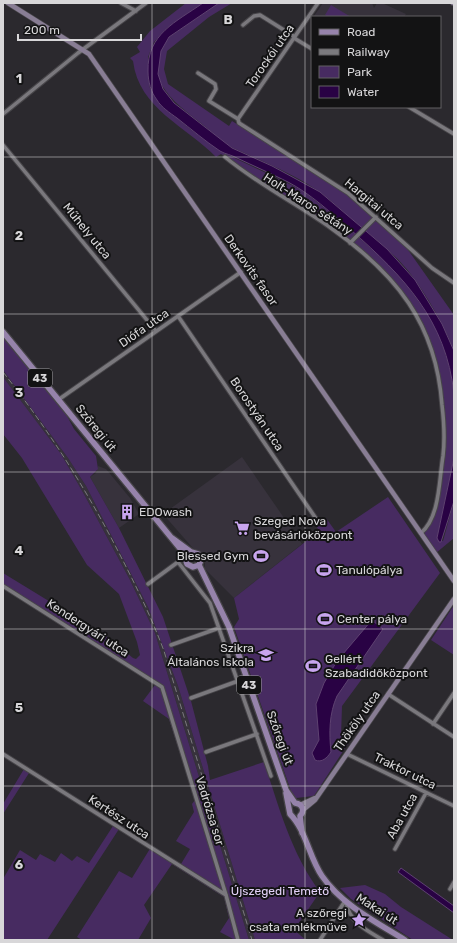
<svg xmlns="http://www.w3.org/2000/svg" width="457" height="943" viewBox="0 0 457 943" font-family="Rubik,sans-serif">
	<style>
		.built { fill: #37323c }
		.green { fill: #472b61 }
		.water { fill: #290244; stroke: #5e4271 }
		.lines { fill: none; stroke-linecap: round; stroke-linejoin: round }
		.street-casing { stroke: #474549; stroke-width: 5.5 }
		.secondary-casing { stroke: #474549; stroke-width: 6 }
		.primary-casing { stroke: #474549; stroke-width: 8 }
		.street { stroke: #7a787d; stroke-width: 3.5 }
		.secondary { stroke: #887d94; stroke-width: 4.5 }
		.primary { stroke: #9683ab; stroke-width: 5.5 }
		.rail { stroke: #7b7a7e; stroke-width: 1; stroke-dasharray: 6 3; stroke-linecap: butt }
		.grid { fill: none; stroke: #d8d7d9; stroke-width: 1; stroke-opacity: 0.55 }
		.labels { text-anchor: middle; stroke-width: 4; stroke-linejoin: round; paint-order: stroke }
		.shield { fill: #131314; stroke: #9d9c9e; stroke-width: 1 }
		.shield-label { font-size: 11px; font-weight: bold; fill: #d8d7d9 }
		.street-label { font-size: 12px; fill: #d8d7d9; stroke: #131314 }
		.poi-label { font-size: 12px; fill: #d8d7d9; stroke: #131314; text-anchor: start }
		.park-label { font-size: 12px; fill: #e3d1f8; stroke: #131314 }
		.grid-label { font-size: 13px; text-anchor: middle; font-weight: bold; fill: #d8d7d9; stroke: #131314; stroke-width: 4; stroke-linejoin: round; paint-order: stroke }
	</style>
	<rect width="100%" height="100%" fill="#2b292e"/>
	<!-- built -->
	<path class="built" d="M323,3H372L374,8L377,3H382L406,14L404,17L314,16Z
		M3,370L68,458L86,486L148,607L178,686L255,940H249L155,633L130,580L85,496L61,454L3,377Z
		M242,457L302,544L234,598L205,569V562L163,514Z
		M98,466L106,469L130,498L139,514L119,528L90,477L96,473Z"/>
	<!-- green -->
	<path class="green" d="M186,3H203L167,28L154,42L148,57V77L150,88L157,100L190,129L222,152L302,190L336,217L387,263L409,288L432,320L442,342L452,377L454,394V458L437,538L443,541L454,501V538L436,553L421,533L434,516L444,450L440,379L426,332L416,315L390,279L332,228L262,185L224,156L221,154L216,157C186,126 139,109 133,61L130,58L140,52L137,47L150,31Z
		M219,3H232L209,17L167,51L164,69L168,84L229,126L232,121L350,196L406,247L454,315V351C444,324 423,288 404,266C389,249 371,236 354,221C343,212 332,201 320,192C293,174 262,161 233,148C223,143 212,132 202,124C172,101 139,77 169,37Z
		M331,5L351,17H328L325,15Z
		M3,337L66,414L74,429L96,456L98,469L90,477L119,528L163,617L191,701L208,766L210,780L264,762C279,807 291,853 320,892L294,930L306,940H255L178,686L148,607L86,486L68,458L3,370Z
		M3,377L61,454L85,496L130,580L155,633L249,940H235L220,932L229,918L224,897L172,864L144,905L151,918L138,940H82L77,937L119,871L132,878L151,847L181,864L190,849L176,841L194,812L192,804L195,800L169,719L143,701L155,685L3,588V573L106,636L133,658L136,659L140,655L137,642L119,594L87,565L22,458L3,434Z
		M388,497L440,573L342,706L341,737L349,742L314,796L296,798L292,794L234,627L239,619L234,598L319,531L316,525L326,518L336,532Z
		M454,605V655L431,640Z
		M24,769L29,773L3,814V804Z
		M113,826L119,829L47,940H3V879L20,850L36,860L40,854L55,862L61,853L72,861L77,856L89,863Z
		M365,885L385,894L401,907L453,940H413L351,899L340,888Z"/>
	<!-- water -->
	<path class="water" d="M203,3H219L169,37L161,51L158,74L163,89L174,103L232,148L272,166L320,192L387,249L415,280L442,324L454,351V394C446,320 404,277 351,230C331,213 311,194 288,182C272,174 254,166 237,158C232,155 225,154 220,151C205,141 191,129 177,118C170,113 161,107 157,100C151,92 148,82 148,71C147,34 176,22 203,3Z
		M454,458V501L441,542H439L437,538Z
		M371,621H373L383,629L337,696C329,714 329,733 331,752C327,758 322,763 315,760L312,753L319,740L316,704L324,683L337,661Z
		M401,868L454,906V913L398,872Z"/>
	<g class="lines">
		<!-- street casing -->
		<g class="street-casing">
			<path id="street" d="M121,3L136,11
				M243,25L254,16L260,15L295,37
				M294,38L312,49
				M198,73L215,84L216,89L209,101L238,119L239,123L348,193L432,268L454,283
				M409,107L454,134
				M3,114L78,53L146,3
				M238,119L318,3
				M3,145L156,331
				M225,157C259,185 296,203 331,228C396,274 436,323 442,405C444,422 445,439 443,456C439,480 440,517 421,533
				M350,243L376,217
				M178,316L319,523
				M58,400L241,272
				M148,584L178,562L210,603L271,776
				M3,586L162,687L226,895L238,940
				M171,645L219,628
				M388,694L454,737
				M191,698L238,681
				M433,724L454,693
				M206,752L257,734
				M3,754L226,895
				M347,754L454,806
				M395,849L426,793
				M450,889L454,882
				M346,902C350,923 366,930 383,940
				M320,940L345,901"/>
		</g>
		<!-- secondary casing -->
		<g class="secondary-casing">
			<path id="secondary" d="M8,3L89,54L454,581
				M453,3H454
				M300,805L315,798
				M303,810L315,800L454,599"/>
		</g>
		<!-- primary casing -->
		<g class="primary-casing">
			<path id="primary" d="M3,332L183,552L187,564L193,567L199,565L201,560L198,554L191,552L172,538
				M199,565L229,627L286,790L295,803C303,804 305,811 300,816L302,833
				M286,793L290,814C306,830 309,857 322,876C342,905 376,922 405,940"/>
		</g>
		<!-- street -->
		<use href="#street" class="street"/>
		<!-- secondary -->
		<use href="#secondary" class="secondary"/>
		<!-- primary -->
		<use href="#primary" class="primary"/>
		<!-- rail -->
		<path class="rail" d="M3,372C48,429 85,487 118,551C135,584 151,616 164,651L252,940"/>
	</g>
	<!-- grid -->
	<path class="grid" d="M152,3V940M305,3V940M3,157H454M3,314H454M3,472H454M3,629H454M3,786H454"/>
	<!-- icons -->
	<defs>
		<g id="building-bare" transform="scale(1.2)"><path d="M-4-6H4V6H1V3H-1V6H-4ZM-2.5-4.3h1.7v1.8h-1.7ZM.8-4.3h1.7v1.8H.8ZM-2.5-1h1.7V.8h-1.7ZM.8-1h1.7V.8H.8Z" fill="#c8a5ee" stroke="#131314" stroke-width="2.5" paint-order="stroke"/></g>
		<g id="supermarket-bare" transform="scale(1.2)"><path d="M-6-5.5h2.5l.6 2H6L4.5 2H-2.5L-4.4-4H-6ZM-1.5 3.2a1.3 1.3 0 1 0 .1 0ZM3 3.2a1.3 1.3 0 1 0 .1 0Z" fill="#c8a5ee" stroke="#131314" stroke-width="2.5" paint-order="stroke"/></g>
		<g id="stadium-bare" transform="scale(1.2)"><path d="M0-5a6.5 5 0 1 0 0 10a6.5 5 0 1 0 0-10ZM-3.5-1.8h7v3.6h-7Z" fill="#c8a5ee" stroke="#131314" stroke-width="2.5" paint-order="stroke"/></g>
		<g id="school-bare" transform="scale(1.2)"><path d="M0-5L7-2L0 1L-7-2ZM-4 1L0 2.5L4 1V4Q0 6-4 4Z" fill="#c8a5ee" stroke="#131314" stroke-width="2.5" paint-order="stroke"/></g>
		<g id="sight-bare" transform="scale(1.2)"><path d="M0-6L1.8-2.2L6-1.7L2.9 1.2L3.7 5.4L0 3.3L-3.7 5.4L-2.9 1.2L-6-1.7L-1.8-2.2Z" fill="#c8a5ee" stroke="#131314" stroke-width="2.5" paint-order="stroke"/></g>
	</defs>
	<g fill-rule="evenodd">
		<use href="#building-bare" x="127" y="512"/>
		<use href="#supermarket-bare" x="242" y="528"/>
		<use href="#stadium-bare" x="261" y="556"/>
		<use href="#stadium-bare" x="324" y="570"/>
		<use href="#stadium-bare" x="325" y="619"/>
		<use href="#school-bare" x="266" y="655"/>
		<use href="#stadium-bare" x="313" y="666"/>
		<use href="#sight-bare" x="359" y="920"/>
	</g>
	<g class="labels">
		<!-- shield labels -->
		<g class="shield">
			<rect x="28" y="369" width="24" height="18" rx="3"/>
			<rect x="237" y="676" width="24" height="18" rx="3"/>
		</g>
		<g class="shield-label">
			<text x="40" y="382">43</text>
			<text x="249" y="689">43</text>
		</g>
		<!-- street labels -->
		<g class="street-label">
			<text transform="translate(270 56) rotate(-55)" y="4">Torockói utca</text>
			<text transform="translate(308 204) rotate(33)" y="4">Holt-Maros sétány</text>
			<text transform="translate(374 204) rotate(40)" y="4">Hargitai utca</text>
			<text transform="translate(87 231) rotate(51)" y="4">Műhely utca</text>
			<text transform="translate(251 270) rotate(55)" y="4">Derkovits fasor</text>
			<text transform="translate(144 328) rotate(-35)" y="4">Diófa utca</text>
			<text transform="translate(257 414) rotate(56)" y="4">Borostyán utca</text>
			<text transform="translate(96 428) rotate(51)" y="4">Szőregi út</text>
			<text transform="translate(88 628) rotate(33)" y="4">Kendergyári utca</text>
			<text transform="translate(357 721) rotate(-55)" y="4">Thököly utca</text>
			<text transform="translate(280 738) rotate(70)" y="4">Szőregi út</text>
			<text transform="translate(405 771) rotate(26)" y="4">Traktor utca</text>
			<text transform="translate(210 811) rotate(73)" y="4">Vadrózsa sor</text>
			<text transform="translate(402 816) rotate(-61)" y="4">Aba utca</text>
			<text transform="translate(119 817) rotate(33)" y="4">Kertész utca</text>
			<text transform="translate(377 909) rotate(33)" y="4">Makai út</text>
		</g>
		<!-- poi labels -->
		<g class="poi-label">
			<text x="139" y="516">EDOwash</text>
			<text x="254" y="525">Szeged Nova<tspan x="254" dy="14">bevásárlóközpont</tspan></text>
			<text x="249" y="560" text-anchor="end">Blessed Gym</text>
			<text x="336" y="574">Tanulópálya</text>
			<text x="337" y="623">Center pálya</text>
			<text x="254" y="652" text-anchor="end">Szikra<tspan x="254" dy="14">Általános Iskola</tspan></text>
			<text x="325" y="663">Gellért<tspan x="325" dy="14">Szabadidőközpont</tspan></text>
			<text x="347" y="917" text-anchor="end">A szőregi<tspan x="347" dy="14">csata emlékműve</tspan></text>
		</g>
		<!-- park labels -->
		<g class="park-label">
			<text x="280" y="895">Újszegedi Temető</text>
		</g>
	</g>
	<g class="grid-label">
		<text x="228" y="24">B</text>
		<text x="19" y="83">1</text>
		<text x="19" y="240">2</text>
		<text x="19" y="397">3</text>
		<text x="19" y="555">4</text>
		<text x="19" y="712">5</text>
		<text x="19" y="869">6</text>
	</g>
	<!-- border -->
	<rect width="457" height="943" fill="none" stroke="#d8d7d9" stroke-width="8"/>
	<!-- legend -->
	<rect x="311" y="16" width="130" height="92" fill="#131314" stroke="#626163"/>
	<rect x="319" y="29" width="20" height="6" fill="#9683ab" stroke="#626163"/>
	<text x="347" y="36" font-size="12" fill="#d8d7d9">Road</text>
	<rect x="319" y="49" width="20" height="6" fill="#7b7a7e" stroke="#626163"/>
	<text x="347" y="56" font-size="12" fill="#d8d7d9">Railway</text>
	<rect x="319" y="66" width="20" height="12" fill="#472b61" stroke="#626163"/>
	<text x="347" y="76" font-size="12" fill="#d8d7d9">Park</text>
	<rect x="319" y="86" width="20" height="12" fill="#290244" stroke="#626163"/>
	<text x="347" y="96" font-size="12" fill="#d8d7d9">Water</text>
	<!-- scale -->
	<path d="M18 34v6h123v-6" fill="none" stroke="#d8d7d9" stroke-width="2"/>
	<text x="24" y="34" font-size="12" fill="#d8d7d9" stroke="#131314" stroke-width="3" paint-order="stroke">200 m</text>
</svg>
